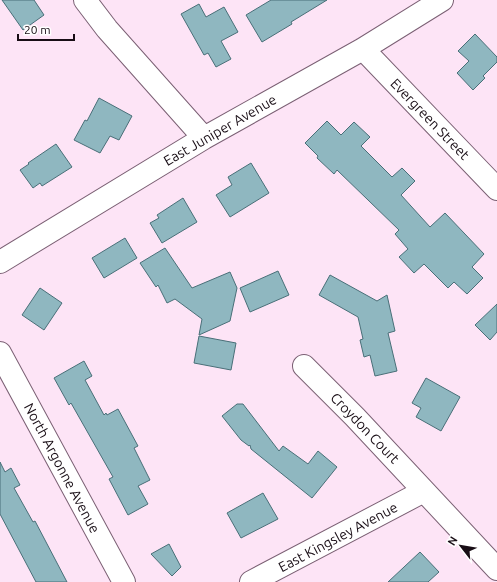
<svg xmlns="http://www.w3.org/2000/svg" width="497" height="582" viewBox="0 0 497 582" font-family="Ubuntu,sans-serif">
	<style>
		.building { fill: #8fb7c0; stroke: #496f78 }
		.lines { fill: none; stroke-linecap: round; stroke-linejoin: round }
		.minor-casing { stroke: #7b6074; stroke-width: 24 }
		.minor { stroke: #fff; stroke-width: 22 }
		.labels { text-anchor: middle; stroke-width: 3; stroke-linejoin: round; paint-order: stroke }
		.street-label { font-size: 14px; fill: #180d15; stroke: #fff }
	</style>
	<rect width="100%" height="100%" fill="#fde4f6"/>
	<!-- building -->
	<path class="building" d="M2,0H34L44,15L23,30Z
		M271,0H327L291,22L292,24L262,42L246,15Z
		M199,4L206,17L224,7L238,32L221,41L231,59L216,67L208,53L204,55L181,14Z
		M475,34L497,57V62L483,76L485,78L473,90L457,73L469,61L458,51Z
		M99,98L132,116L119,140L110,136L100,153L74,140L85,120L87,121Z
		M327,121L341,135L354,122L370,137L361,146L392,177L402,168L415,181L401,195L430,227L445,213L484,254L472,267L483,278L467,294L454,282L448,288L424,264L414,273L399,257L408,249L395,234L399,230L337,170L334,174L317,158L318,156L305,143Z
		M56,144L72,167L42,186L40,183L33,188L20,170L29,164L28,163Z
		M251,163L269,193L230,217L216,195L232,185L228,177Z
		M183,198L197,222L162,243L150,223L159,218L157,215Z
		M125,238L137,258L104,278L92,258Z
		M165,248L192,288L230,272L237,288L230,321L199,335L202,319L175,299L167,303L158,285L156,287L140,263Z
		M278,271L289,295L250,312L240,288Z
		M330,275L377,301L387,295L395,331L388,333L397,371L375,376L370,355L364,357L360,340L363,339L358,317L319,295Z
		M40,288L62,303L44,330L22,315Z
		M497,304V332L490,340L475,325Z
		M199,336L236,343L231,370L194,363Z
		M84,361L92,376L85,380L104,415L106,413L107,415L118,409L138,446L134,448L150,480L138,486L148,504L128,515L109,479L113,477L71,403L69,405L54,378Z
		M426,378L460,397L441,431L416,417L421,408L412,403Z
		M237,404H243L279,451L283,446L308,464L318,451L337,467L312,498L251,449L250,445L249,446L241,440L222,416Z
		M0,462L5,472L11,468L20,485L14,488L33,522L35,521L67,582H36L0,514Z
		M263,493L278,519L241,538L227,513Z
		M169,544L181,567L172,576L151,554Z
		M420,552L439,572L428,582H388Z"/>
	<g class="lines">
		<!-- minor casing -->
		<g class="minor-casing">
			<path id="minor" d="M85,0L107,29L204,138
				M363,49L497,189
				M0,262L204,138L363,49L442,0
				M0,353L124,582
				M304,366L355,417L497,569
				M251,582L424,491"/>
		</g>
		<!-- minor -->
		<use href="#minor" class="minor"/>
	</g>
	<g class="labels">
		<!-- street labels -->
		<g class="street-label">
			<text transform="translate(430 119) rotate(46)" y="5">Evergreen Street</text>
			<text transform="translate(220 130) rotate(-30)" y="5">East Juniper Avenue</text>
			<text transform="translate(365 428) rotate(46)" y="5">Croydon Court</text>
			<text transform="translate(62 468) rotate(62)" y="5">North Argonne Avenue</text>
			<text transform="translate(338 537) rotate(-28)" y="5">East Kingsley Avenue</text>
		</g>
	</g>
	<!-- north arrow -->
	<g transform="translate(461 546) rotate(301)" stroke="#ffffff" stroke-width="3" paint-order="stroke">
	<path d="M0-3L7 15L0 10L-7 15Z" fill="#180d15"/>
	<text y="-6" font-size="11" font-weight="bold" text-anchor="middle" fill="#180d15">N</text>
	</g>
	<!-- scale -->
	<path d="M18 34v6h56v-6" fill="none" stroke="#180d15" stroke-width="2"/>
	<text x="24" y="34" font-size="12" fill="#180d15" stroke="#ffffff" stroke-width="3" paint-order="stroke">20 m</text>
</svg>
